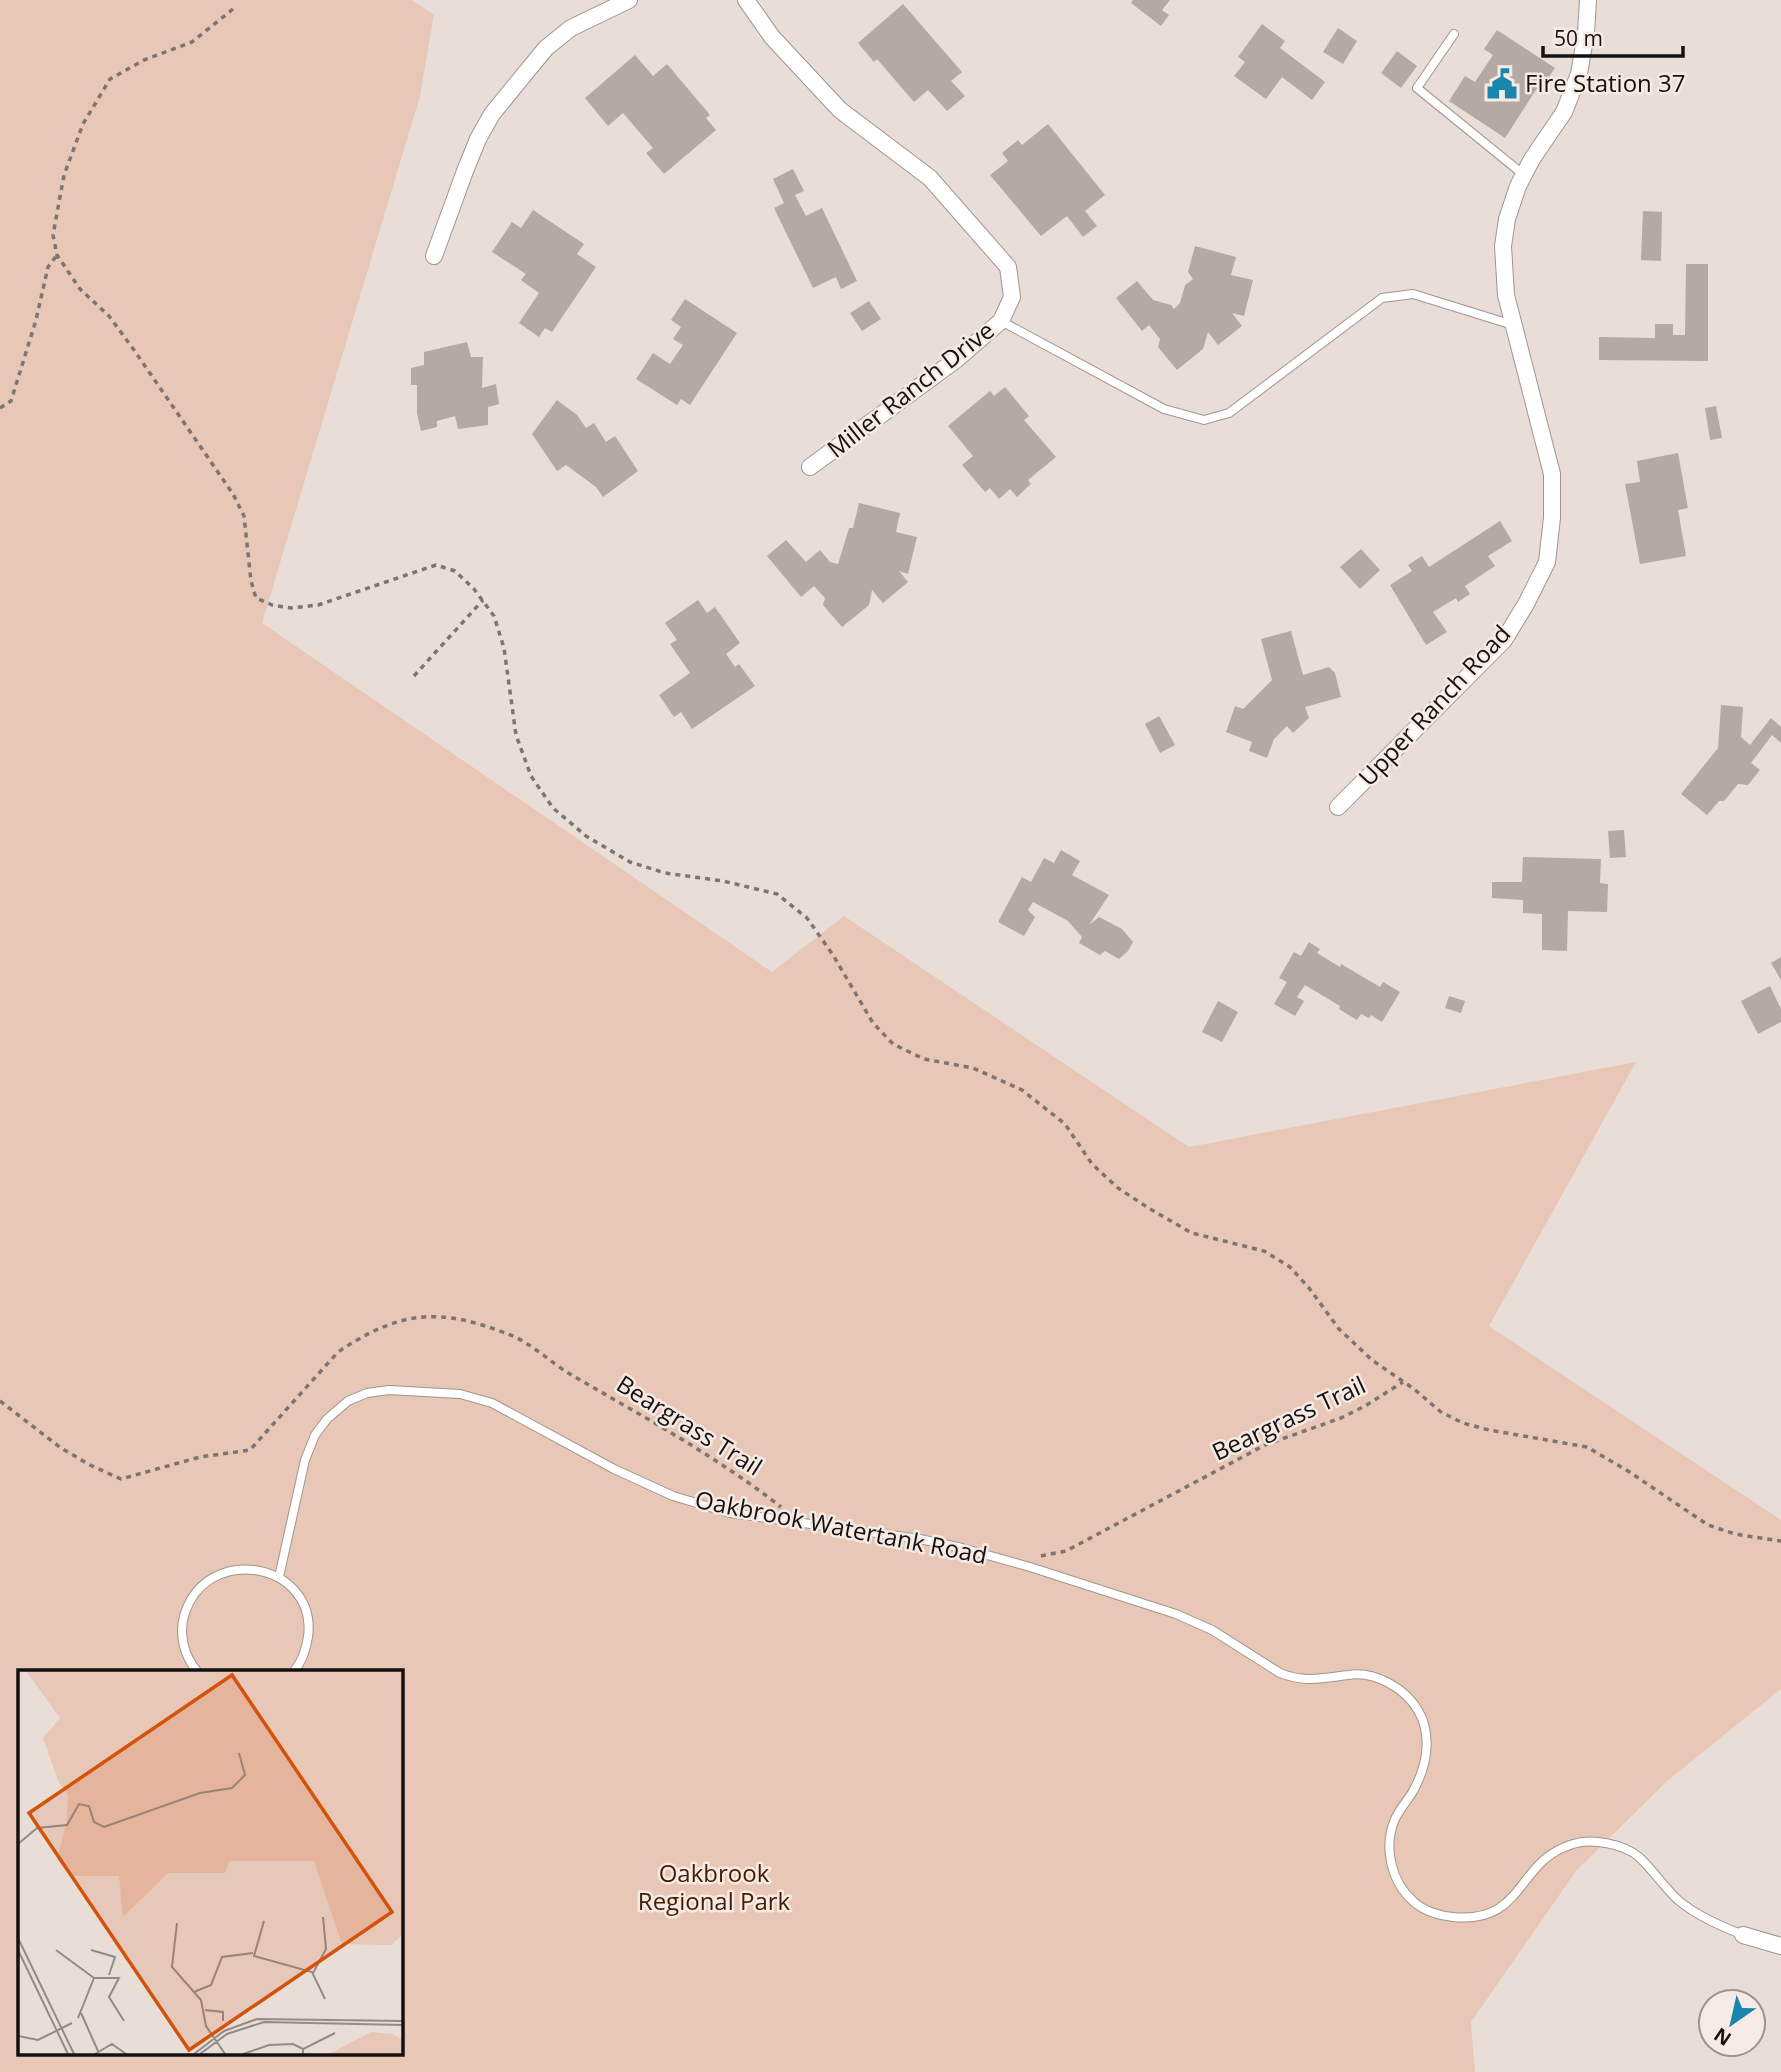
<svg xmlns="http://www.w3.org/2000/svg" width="1781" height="2072" viewBox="0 0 1781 2072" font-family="'Open Sans',sans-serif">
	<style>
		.green { fill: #e8c7b6; fill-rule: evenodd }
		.building { fill: #b4a9a3 }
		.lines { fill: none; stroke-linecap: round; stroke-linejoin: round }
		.lane-casing { stroke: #a09590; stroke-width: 10 }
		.street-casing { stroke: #a09590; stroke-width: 18 }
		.path { stroke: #7d7571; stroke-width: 3.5; stroke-dasharray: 5 5; stroke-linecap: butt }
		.lane { stroke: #fff; stroke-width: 8 }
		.street { stroke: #fff; stroke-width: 16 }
		.labels { text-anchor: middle; stroke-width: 5; stroke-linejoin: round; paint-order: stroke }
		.poi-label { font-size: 24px; fill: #151110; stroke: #f6eae5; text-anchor: start }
		.street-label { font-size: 24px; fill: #151110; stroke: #f6eae5 }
		.park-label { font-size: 24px; fill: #461c01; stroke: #f6eae5 }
		.inset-road { fill: none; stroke: #948b87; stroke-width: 2 }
		.view { fill: #d3520c; fill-opacity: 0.15; stroke: #d3520c; stroke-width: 3.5 }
		.inset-edge { fill: none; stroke: #151110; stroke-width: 3.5 }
	</style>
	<rect width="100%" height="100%" fill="#e9ddd7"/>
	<!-- green -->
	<path class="green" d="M0,0H412L434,15L420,96L262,623L772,972L844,916L1189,1147L1636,1062L1489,1326L1781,1520V1689L1667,1781L1576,1871L1471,2022L1475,2072H0ZM19,1671H401V2053H19Z"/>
	<!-- building -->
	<path class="building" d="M1133,0H1170L1162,10L1169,15L1161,26L1131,3Z
		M903,4L962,72L951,81L965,96L947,111L928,90L914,102L877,59L874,62L858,43Z
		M1262,24L1285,41L1280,48L1325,82L1312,100L1282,77L1266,99L1234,76L1245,62L1238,57Z
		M1338,28L1357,41L1343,64L1323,52Z
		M1497,30L1555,68L1542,87L1539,85L1505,138L1449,101L1465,76L1475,82L1493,55L1484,49Z
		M1397,51L1417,66L1401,88L1381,73Z
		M635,55L653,76L667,64L710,115L706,118L716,130L664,174L646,153L653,148L623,113L608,126L585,98Z
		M1048,124L1105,195L1085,211L1097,226L1083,237L1067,216L1041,236L990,175L1008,161L1002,153L1018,140L1022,145Z
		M793,169L804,191L795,195L806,216L822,208L857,281L841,289L836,277L813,288L774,208L784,203L773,179Z
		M533,210L584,244L577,254L596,267L552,332L545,328L539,337L519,323L539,293L521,280L526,274L492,252L512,222L521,228Z
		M1643,211L1662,212L1661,261L1641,260Z
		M1195,246L1236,257L1231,275L1253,280L1244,316L1232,313L1242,326L1218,345L1208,332L1203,349L1177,370L1158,347L1160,339L1149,325L1142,331L1116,298L1137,281L1153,300L1171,305L1174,309L1180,303L1185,285L1193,279L1188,272Z
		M1686,264H1708V361L1599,360V337L1655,338V324H1673V335H1685Z
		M685,299L737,333L690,405L681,399L677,405L636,379L653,353L670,364L683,345L673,339L681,327L671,320Z
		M869,301L881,319L862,331L850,313Z
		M467,342L471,357H483L482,388L496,384L499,404L488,407V425L458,429L455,416L437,421V427L421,431L417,413V385H411V368L424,365V352Z
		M1005,387L1029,416L1024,420L1056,457L1028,480L1031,484L1017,497L1010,489L999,499L990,488L985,492L962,465L973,456L948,426L990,391L994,396Z
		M557,400L577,415L586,428L594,423L606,442L615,436L638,471L603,497L596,487L566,465L557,471L532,434Z
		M1716,406L1722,438L1710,440L1705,408Z
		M1678,453L1688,508L1678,510L1686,556L1640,564L1625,484L1640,482L1637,461Z
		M859,503L900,513L896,532L917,537L908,574L899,571L908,582L883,603L872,590L869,605L842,627L823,605L825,598L814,586L801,597L767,556L786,540L806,562L820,550L830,562L838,564L849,528H853Z
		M1500,521L1512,541L1488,556L1495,566L1465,586L1470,594L1458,602L1456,598L1433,612L1447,632L1426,645L1390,585L1412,571L1408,565L1422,556L1429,567Z
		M1361,549L1380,570L1360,589L1340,567Z
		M698,600L707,613L715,607L740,643L726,654L735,667L739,664L755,686L692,729L681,712L674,717L659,695L690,673L670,644L677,640L665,623Z
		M1291,631L1303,675L1329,667L1335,673L1341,697L1305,707L1309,718L1293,733L1287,726L1274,739L1267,758L1249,751L1252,742L1226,732L1235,706L1243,709L1272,680L1261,639Z
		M1721,705L1743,707L1741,737L1750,745L1771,718L1781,727V743L1772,735L1751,763L1760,770L1748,785L1738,784L1724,801H1719L1707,815L1681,794L1718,748Z
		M1159,716L1175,745L1160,753L1145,724Z
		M1624,830L1626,857L1610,858L1608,831Z
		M1061,850L1080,861L1072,875L1109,895L1089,925L1099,917L1122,929L1133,942L1128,951L1119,959L1105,951L1100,955L1079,943L1082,937L1068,921L1033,902L1028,910L1035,917L1024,936L998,922L1022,877L1031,882L1044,858L1054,863Z
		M1523,857L1601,859L1600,883L1608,884L1607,912L1568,911L1567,951L1542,950V914L1523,913V900L1492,898V882H1522Z
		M1309,942L1320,949L1317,953L1340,967L1341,964L1380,987L1383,982L1400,992L1382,1022L1371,1015L1369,1018L1361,1014L1357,1020L1339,1009L1340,1006L1305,985L1297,997L1304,1001L1295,1016L1274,1004L1287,982L1279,978L1294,952L1301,956Z
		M1781,957V980L1771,963Z
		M1770,986L1781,1009V1022L1758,1034L1741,1001Z
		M1449,996L1465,1001L1461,1013L1445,1008Z
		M1218,1001L1238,1012L1222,1042L1202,1032Z"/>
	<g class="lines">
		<!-- lane casing -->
		<g class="lane-casing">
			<path id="lane" d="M1454,34L1417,88L1524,175
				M1001,321L1164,409L1204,420L1229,413L1382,298L1413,294L1513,325
				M279,1577L305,1460L315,1435L327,1419L348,1401L367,1393L389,1390L460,1394L492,1403L614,1469L673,1496L730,1513L920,1539L962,1548L1030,1567L1176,1614L1212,1630L1280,1673C1304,1683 1323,1678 1348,1675C1375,1671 1406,1688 1419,1712C1433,1738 1426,1769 1412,1793C1407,1801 1399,1810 1395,1819C1383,1847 1391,1882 1414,1902C1424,1911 1440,1916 1453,1917C1526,1924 1515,1861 1573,1844C1592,1838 1624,1844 1639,1857C1653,1870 1664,1887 1678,1900C1697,1916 1721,1926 1743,1935
				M197,1671C184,1656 179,1635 184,1616C206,1541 318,1563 308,1637C306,1649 303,1661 294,1671"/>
		</g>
		<!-- street casing -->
		<g class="street-casing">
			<path id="street" d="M746,0L772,37L840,110L930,178L1008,267L1012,297L1001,321L957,359L810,467
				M434,256L465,171L478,139L492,114L546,48L571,28L629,0
				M1338,807L1504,640L1526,604L1547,562L1552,518V474L1506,295L1503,246L1507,219L1518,186L1532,159L1564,112L1579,74L1586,33L1588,0
				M1743,1935L1781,1946"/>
		</g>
		<!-- path -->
		<path class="path" d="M233,9L192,42L144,60L110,79L83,124L64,175L53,235L57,255L80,289L109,316L134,350L233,494L244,516L251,581L256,598L272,605L291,608L318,605L436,565L455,571L474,589L494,616L504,648L516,735L531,776L553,808L586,836L630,862L665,873L723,881L777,894L807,918L833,955L873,1023L893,1044L924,1059L973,1068L1022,1090L1065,1124L1092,1164L1118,1188L1150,1209L1192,1233L1264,1251L1290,1267L1309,1288L1339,1329L1372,1360L1414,1389L1441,1412L1463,1423L1489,1430L1587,1447L1628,1471L1708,1525L1735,1534L1781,1541
			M0,408L11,401L36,320L48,267L57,255
			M414,676L483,600
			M0,1401L61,1448L90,1465L121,1479L200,1457L250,1450L338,1352C369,1331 403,1314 441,1317C463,1318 487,1326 508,1334C530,1342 550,1362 570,1374C642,1416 716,1456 781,1507
			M1041,1556L1066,1551L1265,1445L1341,1418L1365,1406L1403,1382"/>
		<!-- lane -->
		<use href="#lane" class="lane"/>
		<!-- street -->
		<use href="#street" class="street"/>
	</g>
	<!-- icons -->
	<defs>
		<g id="civic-bare" transform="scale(2.415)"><path d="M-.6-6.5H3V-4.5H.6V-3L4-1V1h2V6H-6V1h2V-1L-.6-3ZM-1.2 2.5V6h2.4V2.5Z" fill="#1886ad" stroke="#f6eae5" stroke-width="2.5" paint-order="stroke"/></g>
	</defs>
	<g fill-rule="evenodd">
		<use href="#civic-bare" x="1502" y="84"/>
	</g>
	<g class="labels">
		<!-- poi labels -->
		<g class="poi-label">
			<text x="1525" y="92">Fire Station 37</text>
		</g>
		<!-- street labels -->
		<g class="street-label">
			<text transform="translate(911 390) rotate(-38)" y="8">Miller Ranch Drive</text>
			<text transform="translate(1435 706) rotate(-47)" y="8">Upper Ranch Road</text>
			<text transform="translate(1289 1419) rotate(-25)" y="8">Beargrass Trail</text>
			<text transform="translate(689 1426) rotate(32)" y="8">Beargrass Trail</text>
			<text transform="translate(841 1528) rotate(11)" y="8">Oakbrook Watertank Road</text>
		</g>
		<!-- park labels -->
		<g class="park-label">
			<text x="714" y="1882">Oakbrook<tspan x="714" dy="28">Regional Park</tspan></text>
		</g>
	</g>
	<!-- overview -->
	<g transform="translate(18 1670)">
		<rect width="385" height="385" fill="#e9ddd7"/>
		<path d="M8,1H385V264L373,275L324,274L296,191H211L207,203H150L105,247L101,206H53L39,190L49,150L50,125L41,113L25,68L42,48ZM353,362L374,364L385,370V384H311Z" fill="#e8c7b6"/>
		<path class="inset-road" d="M0,174L19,158L49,155L61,134L71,136L76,152L86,157L182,123L214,118L227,105L221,83M246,251L236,286L294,302L307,329M159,253L154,297L183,330L188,356L207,384M0,268L56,384M0,280L50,384M38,280L76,308M73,280L97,287L91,305M295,303L308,279L305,247M76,308H101L91,327L106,351M176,322L193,315L204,287L235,283M187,340L205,342V351M63,343L80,381M60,348L76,308M0,366L20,370L54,353M77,384L94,374L108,384M176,384L206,361L239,349L385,351M182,384L209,364L246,352L385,355M225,384L251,375L275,374L285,379M285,384V379L317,363"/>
		<path class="view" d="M214,5L374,242L171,380L11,143Z"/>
		<rect width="385" height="385" class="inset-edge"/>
	</g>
	<!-- north arrow -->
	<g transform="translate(1732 2023) rotate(214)"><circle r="33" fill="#f6eae5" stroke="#9c9390" stroke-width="2"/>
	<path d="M0-5L12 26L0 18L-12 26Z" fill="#1886ad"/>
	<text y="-10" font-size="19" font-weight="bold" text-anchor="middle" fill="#151110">N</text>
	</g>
	<!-- scale -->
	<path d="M1543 46v10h140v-10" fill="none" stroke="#151110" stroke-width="3.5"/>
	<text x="1554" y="46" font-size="21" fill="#151110" stroke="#f6eae5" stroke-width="5" paint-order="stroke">50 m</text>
</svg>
